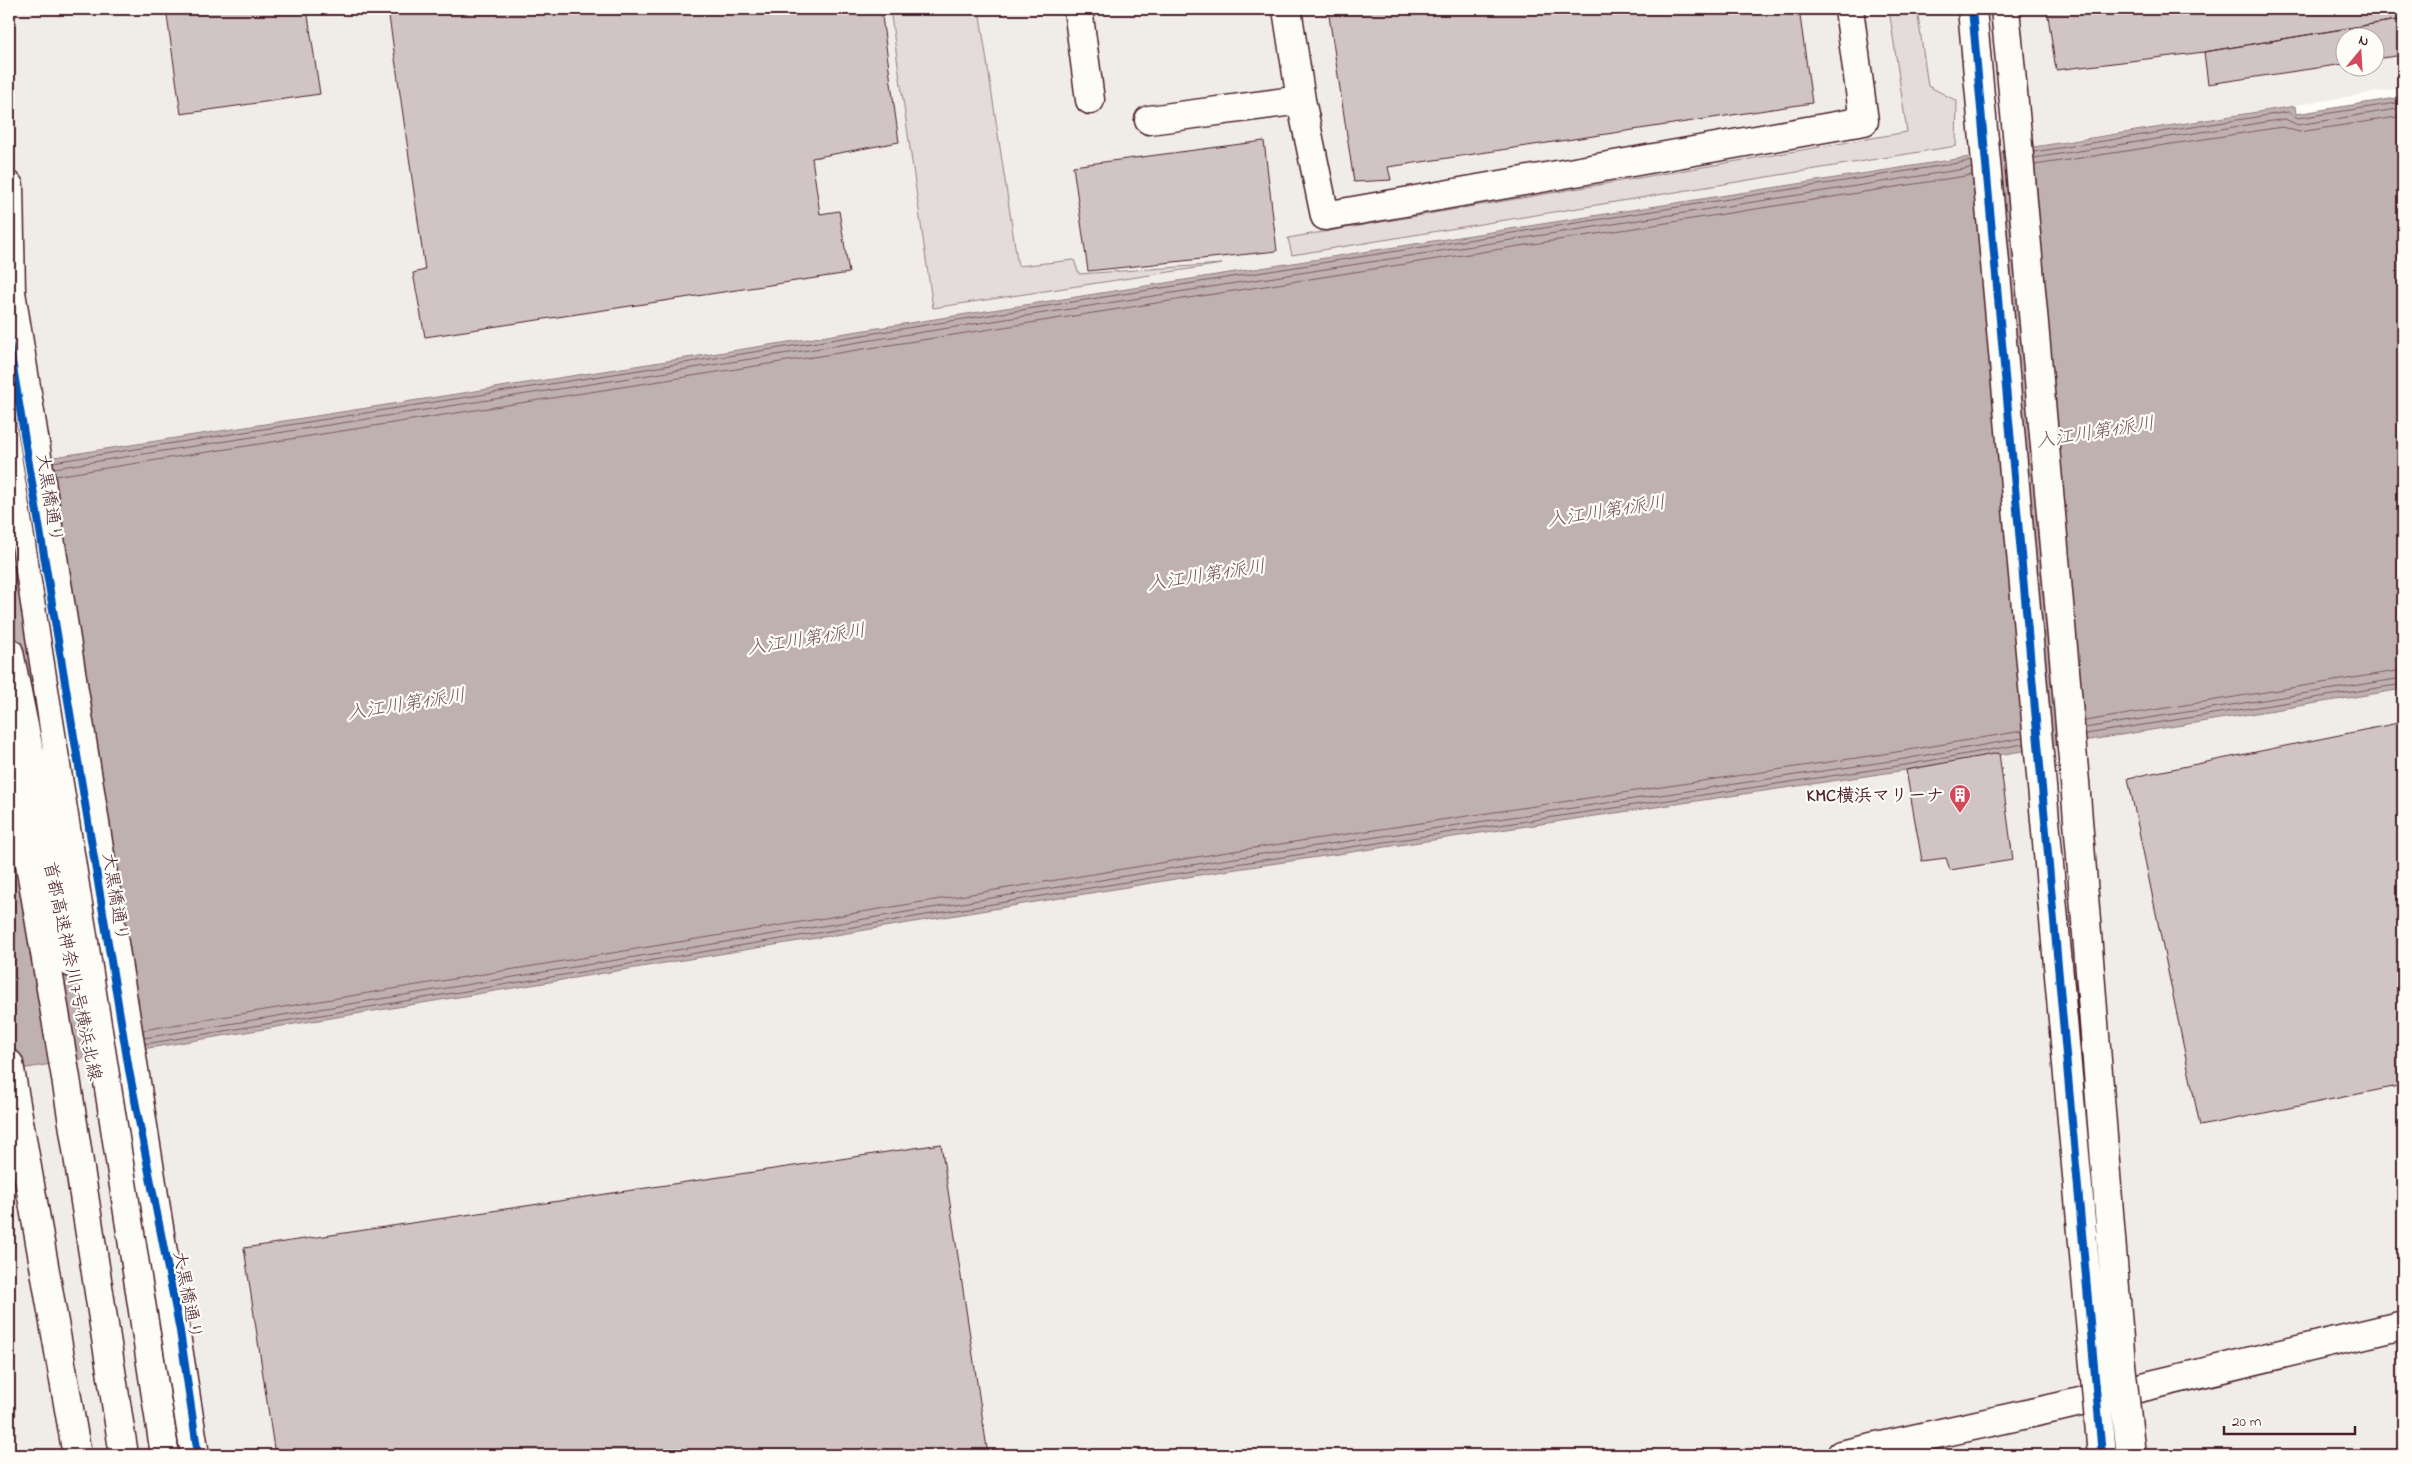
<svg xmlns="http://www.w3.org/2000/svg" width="2412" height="1464" viewBox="0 0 2412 1464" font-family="'Indie Flower','Klee One',sans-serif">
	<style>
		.built { fill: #f0ece8; fill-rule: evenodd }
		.green { fill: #e3dcda; stroke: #967e82 }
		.water { fill: #c0b1b1; stroke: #91777b }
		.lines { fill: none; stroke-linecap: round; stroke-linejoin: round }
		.shore { stroke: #795961; stroke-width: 1 }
		.building { fill: #d0c5c4; stroke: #4a1f2b }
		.minor-casing { stroke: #4a1f2b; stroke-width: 31 }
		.highway-casing { stroke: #4a1f2b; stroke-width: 31 }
		.minor { stroke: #fdfcf7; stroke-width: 28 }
		.highway { stroke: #fdfcf7; stroke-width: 28 }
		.minor-bridge-casing { stroke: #4a1f2b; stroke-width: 31; stroke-linecap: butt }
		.highway-bridge-casing { stroke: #4a1f2b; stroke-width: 31; stroke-linecap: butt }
		.minor-bridge { stroke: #fdfcf7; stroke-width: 28 }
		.highway-bridge { stroke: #fdfcf7; stroke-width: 28 }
		.cycleway-casing { stroke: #fdfcf7; stroke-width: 11 }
		.cycleway { stroke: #0057b8; stroke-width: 8 }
		.labels { text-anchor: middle; stroke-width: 4.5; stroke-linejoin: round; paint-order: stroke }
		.street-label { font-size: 18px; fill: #4a1f2b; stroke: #fdfcf7 }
		.poi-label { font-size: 18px; font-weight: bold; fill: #4a1f2b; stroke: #fdfcf7; text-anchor: end }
		.water-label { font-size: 19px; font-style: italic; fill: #73525a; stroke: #fdfcf7 }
	</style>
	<rect width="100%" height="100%" fill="#fdfcf7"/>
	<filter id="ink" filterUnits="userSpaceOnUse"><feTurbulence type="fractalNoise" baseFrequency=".02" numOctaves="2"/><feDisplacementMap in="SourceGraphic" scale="10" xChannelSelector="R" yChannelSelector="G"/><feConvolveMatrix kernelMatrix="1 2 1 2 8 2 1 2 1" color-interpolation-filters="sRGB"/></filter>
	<g filter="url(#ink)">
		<!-- built -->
		<path class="built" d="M9,9H2403V88L9,463ZM2344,38H2374V68H2344Z
			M2403,689V1455H9V1071L1230,870L1906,770Z"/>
		<!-- green -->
		<path class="green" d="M890,9H979L1018,266L1074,260L1079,274L1222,264L933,308Z
			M1889,9H1917L1928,86L1957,101L1956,146L1292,255L1288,238L1907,132Z"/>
		<!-- water -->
		<path class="water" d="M2403,97V689L1906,770L1230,870L9,1071V464L2295,106L2296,114Z"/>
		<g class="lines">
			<!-- shore -->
			<path class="shore" d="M2034,152L2288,112L2298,118L2403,102
				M2034,158L2285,119L2298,125L2403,108
				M2035,165L2282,127L2299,132L2403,116
				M53,462L1971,161
				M54,468L1971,168
				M55,476L1972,175
				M2085,721L2403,670
				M2085,728L2403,678
				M2086,734L2403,684
				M143,1030L1227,852L1903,751L2022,731
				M144,1038L1228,859L1904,759L2023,738
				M145,1044L1229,865L1905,765L2023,744"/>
		</g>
		<!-- building -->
		<path class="building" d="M166,9H307L320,94L181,114Z
			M388,9H881L899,142L812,158L820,214L839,211L849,273L425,337L413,273L425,270Z
			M1328,9H1799L1812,103L1388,167L1391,180L1354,182Z
			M2047,9H2403V19L2204,52L2056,70Z
			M2403,19V55L2374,59V38H2344V64L2208,84L2204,52Z
			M1264,141L1277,251L1088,271L1073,166Z
			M2403,722V1085L2200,1126L2128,778Z
			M1999,753L2013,860L1950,870L1946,858L1922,861L1906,770Z
			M941,1144L988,1455H275L244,1248Z"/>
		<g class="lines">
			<!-- minor casing -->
			<g class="minor-casing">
				<path id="minor" d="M1078,9L1090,100
					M1972,9L1984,140
					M2005,9L2017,134
					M1301,100L1325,216L1864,121L1849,9
					M1149,120L1301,100L1287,9
					M9,739L66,1078L124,1455
					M1841,1455L2059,1407L2403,1325"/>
			</g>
			<!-- highway casing -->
			<g class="highway-casing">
				<path id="highway" d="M9,186L11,292
					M9,433L165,1455
					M9,652L72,963
					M9,1064L77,1455"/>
			</g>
			<!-- minor -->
			<use href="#minor" class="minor"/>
			<!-- highway -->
			<use href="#highway" class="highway"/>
			<!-- minor-bridge casing -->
			<g class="minor-bridge-casing">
				<path id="minor-bridge" d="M2017,134L2075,782L2121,1364L2131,1455
					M1984,140L2102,1455"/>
			</g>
			<!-- highway-bridge casing -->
			<g class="highway-bridge-casing">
				<path id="highway-bridge" d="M11,292L195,1455"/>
			</g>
			<!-- minor-bridge -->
			<use href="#minor-bridge" class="minor-bridge"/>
			<!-- highway-bridge -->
			<use href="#highway-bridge" class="highway-bridge"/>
			<!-- cycleway casing -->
			<g class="cycleway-casing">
				<path id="cycleway" d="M1972,9L2102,1455
					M9,343L129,1070L180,1331L198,1455"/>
			</g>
			<!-- cycleway -->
			<use href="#cycleway" class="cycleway"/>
		</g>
	</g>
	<!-- icons -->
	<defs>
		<g id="building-pin" transform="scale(1.125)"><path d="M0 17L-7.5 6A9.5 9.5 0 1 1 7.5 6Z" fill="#d1495b" stroke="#fdfcf7"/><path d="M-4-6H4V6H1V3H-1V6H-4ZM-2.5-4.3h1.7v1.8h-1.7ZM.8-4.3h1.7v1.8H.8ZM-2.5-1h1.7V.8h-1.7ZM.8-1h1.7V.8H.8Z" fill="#fff"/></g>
	</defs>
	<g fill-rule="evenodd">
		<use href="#building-pin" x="1960" y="795"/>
	</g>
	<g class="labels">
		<!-- street labels -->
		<g class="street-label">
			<text transform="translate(50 498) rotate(81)" y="6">大黒橋通り</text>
			<text transform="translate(116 897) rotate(81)" y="6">大黒橋通り</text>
			<text transform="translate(73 971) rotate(78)" y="6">首都高速神奈川7号横浜北線</text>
			<text transform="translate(188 1295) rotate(79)" y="6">大黒橋通り</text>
		</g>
		<!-- poi labels -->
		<g class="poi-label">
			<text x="1944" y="801">KMC横浜マリーナ</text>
		</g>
		<!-- water labels -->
		<g class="water-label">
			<text transform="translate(2095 431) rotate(-9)" y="7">入江川第1派川</text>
			<text transform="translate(1606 510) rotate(-9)" y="7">入江川第1派川</text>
			<text transform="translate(1206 574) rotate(-9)" y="7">入江川第1派川</text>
			<text transform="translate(806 638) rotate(-9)" y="7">入江川第1派川</text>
			<text transform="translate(406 703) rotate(-9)" y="7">入江川第1派川</text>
		</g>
	</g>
	<!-- margin -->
	<rect width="2412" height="1464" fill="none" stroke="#fdfcf7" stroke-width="30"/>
	<rect x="15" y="15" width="2382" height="1434" fill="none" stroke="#4a1f2b" stroke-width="2" filter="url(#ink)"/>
	<!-- north arrow -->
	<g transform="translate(2360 52) rotate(18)"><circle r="24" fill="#fdfcf7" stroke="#b5a4a5"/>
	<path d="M0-4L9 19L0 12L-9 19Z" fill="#d1495b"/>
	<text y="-8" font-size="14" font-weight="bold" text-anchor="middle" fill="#4a1f2b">N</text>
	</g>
	<!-- scale -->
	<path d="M2224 1426v8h131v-8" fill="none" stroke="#4a1f2b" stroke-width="2.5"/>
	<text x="2232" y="1426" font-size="15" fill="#4a1f2b" stroke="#fdfcf7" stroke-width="4" paint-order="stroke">20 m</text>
</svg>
